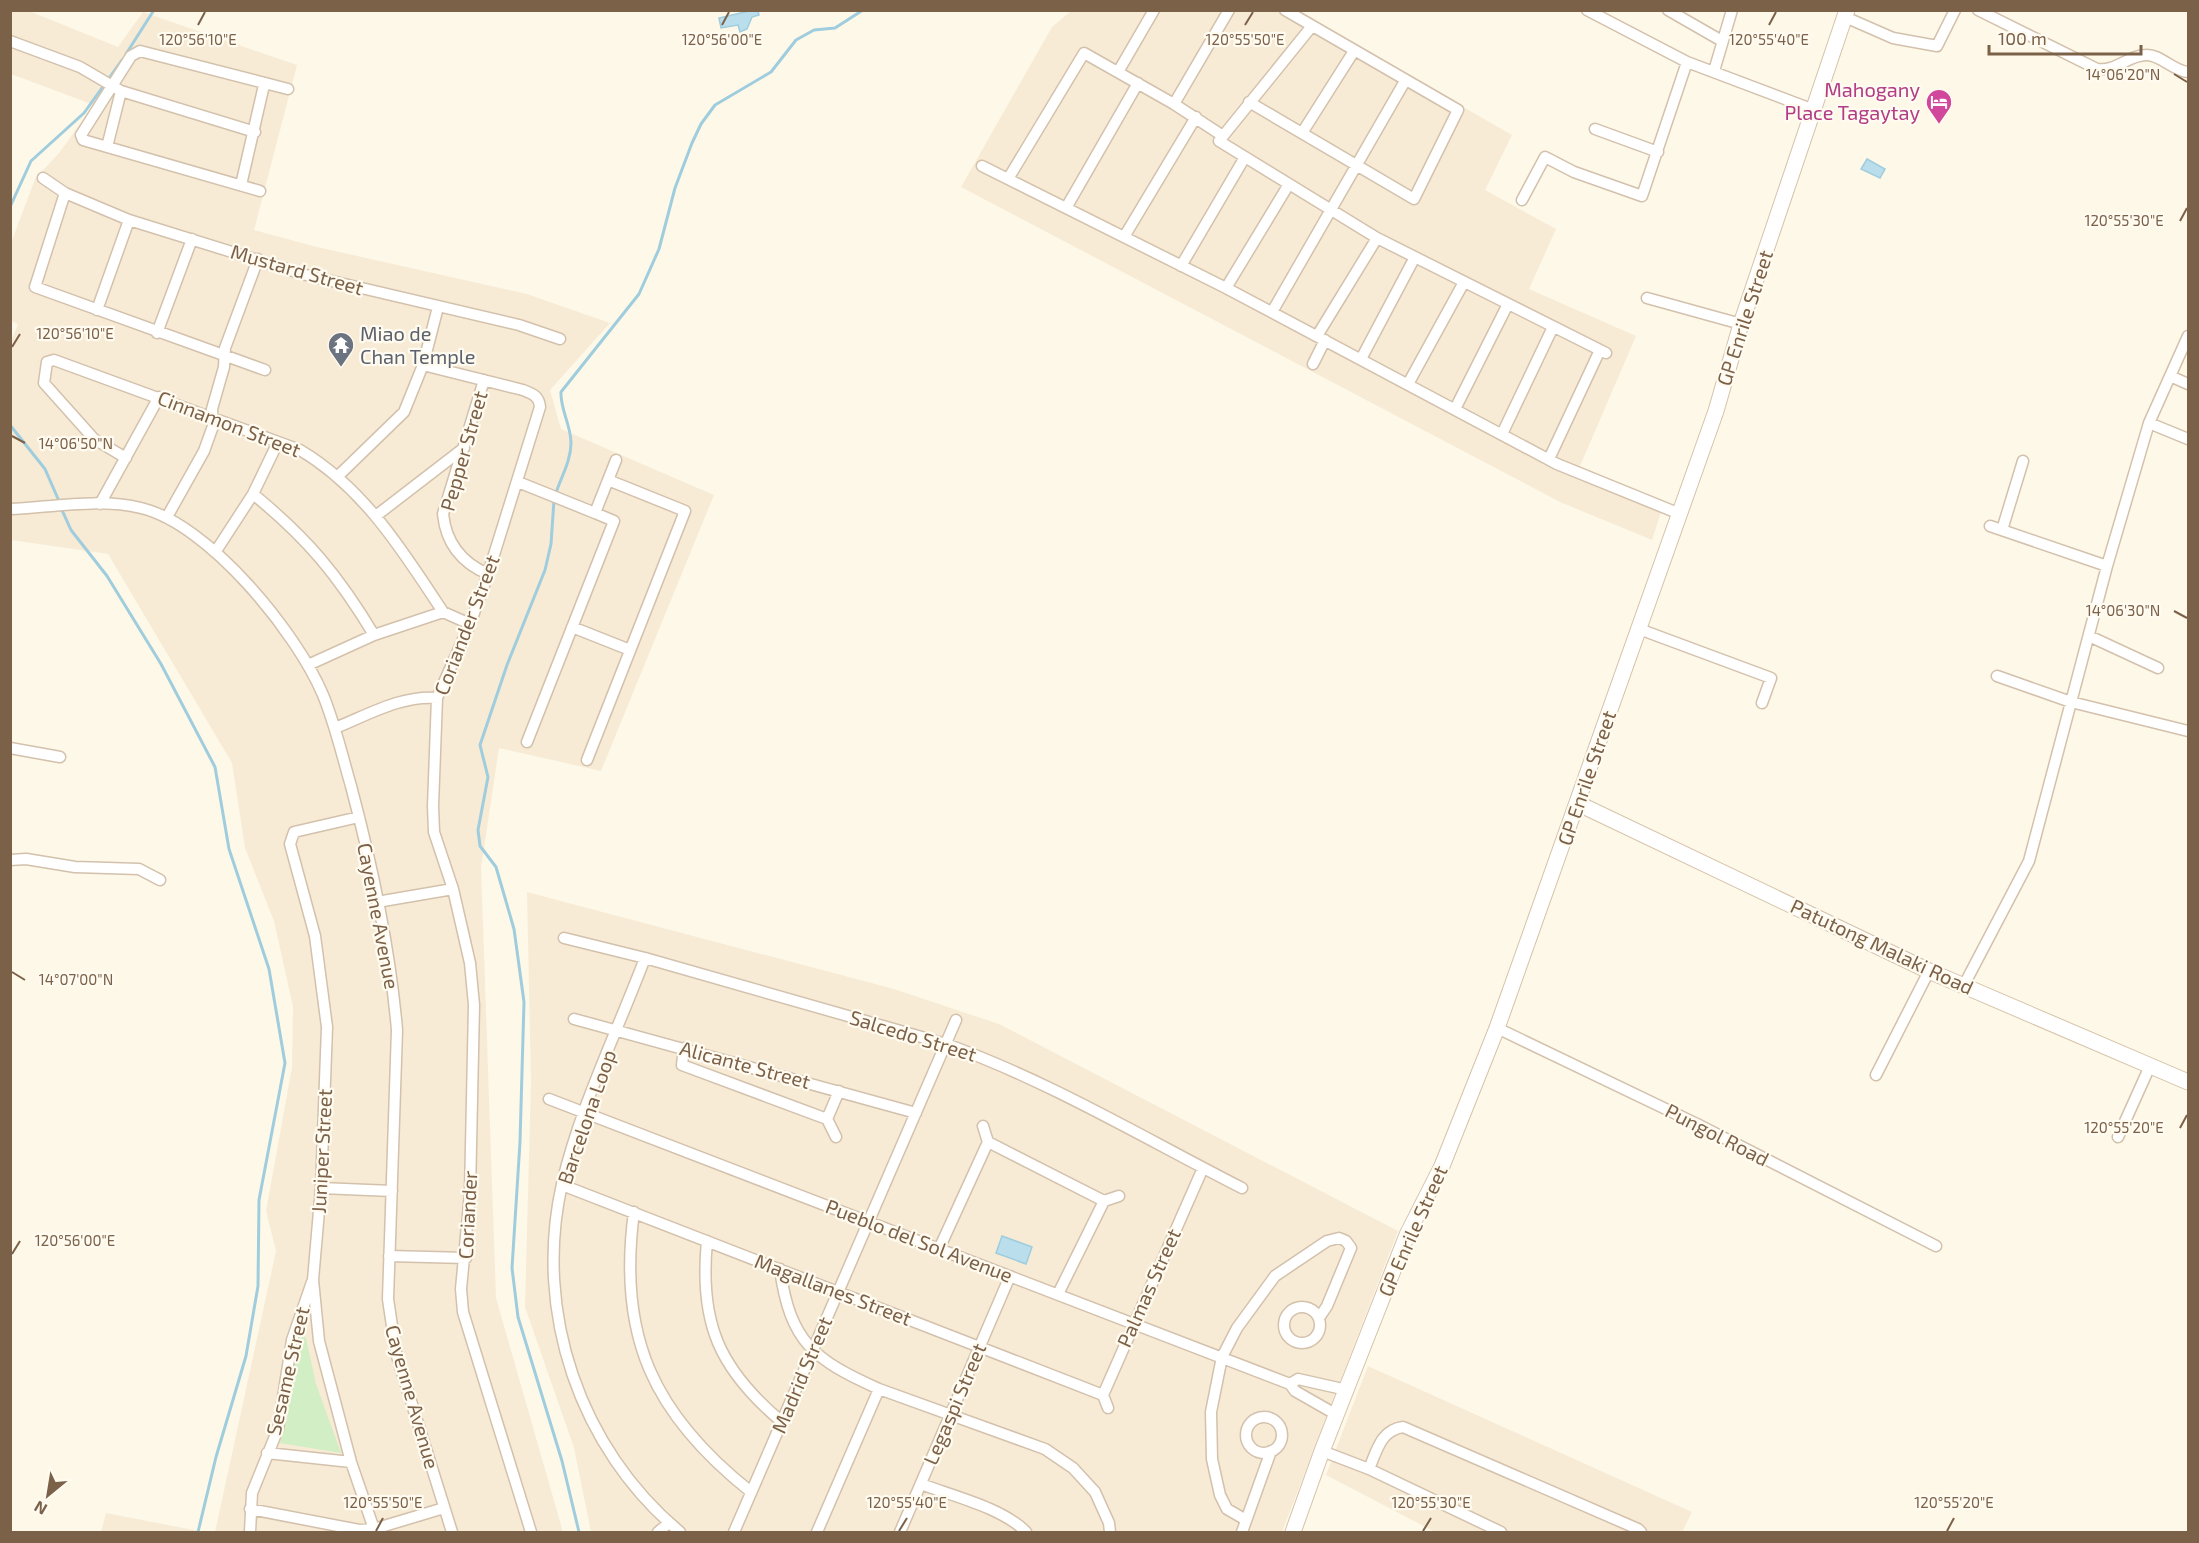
<svg xmlns="http://www.w3.org/2000/svg" width="2199" height="1543" viewBox="0 0 2199 1543" font-family="'Exo 2',sans-serif">
	<style>
		.residential { fill: #f7ebd6 }
		.green { fill: #d1eec4 }
		.water { fill: #badeeb; stroke: #9fcddd; stroke-width: 1.5 }
		.lines { fill: none; stroke-linecap: round; stroke-linejoin: round }
		.stream { stroke: #9fcddd; stroke-width: 3 }
		.street-casing { stroke: #d3c1ac; stroke-width: 13 }
		.secondary-casing { stroke: #d6c2a9; stroke-width: 17 }
		.street { stroke: #fff; stroke-width: 10 }
		.secondary { stroke: #fff; stroke-width: 15 }
		.ticks { fill: none; stroke: #7c6149; stroke-width: 2 }
		.labels { text-anchor: middle; stroke-width: 4.5; stroke-linejoin: round; paint-order: stroke }
		.hotel-label { font-size: 20px; fill: #b23c85; stroke: #fffbf0; text-anchor: end }
		.street-label { font-size: 20px; fill: #7c6149; stroke: #fffbf0 }
		.worship-label { font-size: 20px; fill: #5b616d; stroke: #fffbf0; text-anchor: start }
		.ticks-label { font-size: 15px; text-anchor: middle; fill: #7c6149; stroke: #fffbf0; stroke-width: 4.5; stroke-linejoin: round; paint-order: stroke }
	</style>
	<rect width="100%" height="100%" fill="#fef8e8"/>
	<!-- residential -->
	<path class="residential" d="M11,11H29L118,47L143,12L297,65L254,230L317,247L527,294L610,323L550,390L561,429L714,495L601,771L499,748L481,868L496,1298L563,1532H215L276,1251L266,1211L292,1067L293,1007L274,921L245,848L232,763L108,554L11,540L10,344L18,324L11,321V243L35,179L59,153L94,105L11,74Z
		M1071,11H1296L1512,135L1485,190L1556,229L1529,289L1636,336L1580,466L1664,503L1652,540L1560,502L961,187L1052,27Z
		M527,892L894,989L999,1024L1398,1231L1282,1532H591L574,1448L525,1307L531,1082Z
		M1368,1366L1692,1512L1682,1532H1435L1326,1475Z
		M106,1513L204,1532H101Z"/>
	<!-- green -->
	<path class="green" d="M301,1333L306,1338L316,1384L341,1453L280,1443L287,1419L296,1338Z"/>
	<!-- water -->
	<path class="water" d="M749,11H758L759,15L752,17L747,29L740,32L738,25L721,28L719,18Z
		M1867,159L1885,169L1880,178L1861,169Z
		M1002,1236L1032,1247L1026,1264L996,1253Z"/>
	<g class="lines">
		<!-- stream -->
		<path class="stream" d="M126,54L154,10
			M10,207L31,161L84,113L122,60
			M10,425L45,469L59,501
			M556,493C561,477 571,461 571,443C571,425 560,409 561,392L639,294L659,249L675,188L692,143L701,124L715,105L771,72L796,40L814,30L835,28L863,10
			M554,500L551,544L545,570L507,665L480,745L488,777L478,830L480,846L496,867L514,929L524,1002L520,1142L512,1268L518,1317L562,1461L579,1532
			M61,508L71,530L107,576L161,664L215,767L229,849L269,969L285,1063L259,1200L258,1286L246,1356L216,1457L198,1532"/>
		<!-- street casing -->
		<g class="street-casing">
			<path id="street" d="M1587,10L1687,62L1814,110
				M1668,10L1722,41
				M1978,10L2097,69C2116,72 2128,55 2146,55C2160,54 2173,71 2188,72
				M1845,17L1893,38L1937,46L1955,10
				M1312,26L1219,141L1377,238L1606,353
				M10,41L80,67L121,91L255,132
				M1714,71L1732,10
				M1118,72L1154,10
				M1249,102L1414,199L1458,110L1285,10
				M1174,104L1229,10
				M1595,129L1658,152
				M1302,133L1354,51
				M107,147L121,91
				M982,166L1226,288L1557,464L1680,514
				M43,178L65,193L129,220L306,275L519,325L560,339
				M1008,179L1084,53L1174,104L1223,136
				M241,185L264,85
				M260,191L83,140L81,135L131,56L140,51L288,89
				M65,193L35,287L265,370
				M1522,200L1545,157L1574,172L1642,196L1687,62
				M1066,208L1138,83
				M1124,237L1196,117
				M1181,266L1245,157
				M1226,288L1289,184
				M1647,298L1741,324
				M97,310L129,220
				M1272,312L1405,81
				M157,333L192,239
				M1317,336L1377,238
				M1361,359L1415,257
				M1313,364L1325,340
				M423,365L523,390C533,394 539,396 540,407L488,574L470,624L437,698L433,806L434,832L453,889L470,963L474,1005L470,1193L461,1289L463,1312L531,1532
				M2170,376L2188,384
				M484,380L443,514C446,543 462,563 488,574
				M1408,384L1464,282
				M1455,409L1508,304
				M2149,423L2188,336
				M1502,434L1553,327
				M126,458L94,439L44,383L47,362L54,360L300,450C364,488 403,551 443,612
				M1549,459L1600,350
				M337,477L404,412L423,365L438,307
				M518,482L595,513L616,460
				M253,494C307,538 338,575 374,635
				M100,504L159,397
				M10,509C52,507 100,498 141,508C209,524 297,633 323,695C335,724 342,755 351,786C372,865 390,948 397,1030L388,1299L396,1353L452,1532
				M377,515L464,448
				M167,517L204,451L213,426L212,409L224,367L225,348L258,259
				M1990,526L2107,566
				M2002,530L2023,461
				M216,551L253,494L278,442
				M572,627L630,650
				M1639,629L1771,678L1762,703
				M2089,636L2158,668
				M308,665L374,635L443,612L470,624
				M1997,676L2071,702L2188,731
				M335,728C368,715 401,695 437,698
				M527,742L614,521L595,513
				M10,748L60,757
				M587,760L685,511L608,480
				M359,817L294,832L290,844L315,936L327,1027L321,1188L313,1280L319,1341L351,1462L375,1532
				M10,860L26,859L75,867L139,869L160,880
				M377,902L453,889
				M564,938L645,958L946,1044C1049,1081 1144,1138 1242,1188
				M645,958C617,1032 580,1107 562,1184C533,1312 580,1449 680,1532
				M1964,985L2029,861L2107,566L2149,423L2188,439
				M574,1019L916,1113
				M1497,1028L1697,1124L1936,1246
				M684,1048L682,1065L827,1119L839,1091
				M1876,1075L1929,971
				M549,1099L1290,1384L1295,1391L1337,1415
				M827,1119L836,1137
				M983,1126L988,1142
				M2118,1137L2150,1066
				M988,1142L1104,1201
				M562,1185L1103,1395
				M321,1188L392,1191
				M1104,1201L1119,1196
				M634,1212C617,1337 654,1415 751,1492
				M707,1241C699,1323 719,1369 782,1422
				M939,1249L988,1142
				M389,1256L466,1258
				M780,1269C790,1342 814,1360 879,1389L1045,1449L1073,1468L1095,1492L1109,1523L1110,1532
				M1058,1294L1104,1201
				M1284 1325a18 18 0 1 1 36 0a18 18 0 1 1-36 0Z
				M1290,1384L1298,1379L1347,1390
				M1108,1408L1103,1395L1203,1168
				M1246 1435a18 18 0 1 1 36 0a18 18 0 1 1-36 0Z
				M1322,1451L1369,1469L1501,1532
				M267,1453L351,1462
				M1369,1469C1377,1450 1381,1430 1403,1427L1638,1529L1641,1532
				M921,1484C953,1496 1003,1508 1026,1532
				M250,1509L359,1530L374,1529L444,1508
				M1246,1520L1227,1509L1220,1495L1212,1459L1211,1412L1222,1357L1237,1328L1275,1276L1327,1241L1339,1238L1346,1241L1351,1248L1327,1306L1319,1318
				M250,1532L252,1493L278,1429L292,1340L312,1282
				M658,1532L669,1523
				M734,1532L956,1020
				M817,1532L879,1389
				M900,1532L1010,1276
				M1242,1532L1271,1451"/>
		</g>
		<!-- secondary casing -->
		<g class="secondary-casing">
			<path id="secondary" d="M1579,804L1929,971L2188,1082
				M1293,1532L1322,1451L1407,1235L1442,1166L1497,1028L1716,411L1741,324L1847,10"/>
		</g>
		<!-- street -->
		<use href="#street" class="street"/>
		<!-- secondary -->
		<use href="#secondary" class="secondary"/>
	</g>
	<!-- ticks -->
	<path class="ticks" d="M198,25L205,12M722,25L729,12M1245,25L1253,12M1769,25L1776,12M2174,74L2187,82M2180,221L2187,208M12,347L20,334M12,436L25,443M2174,611L2187,618M12,972L25,980M2180,1128L2187,1115M12,1254L20,1241M376,1531L383,1518M899,1531L907,1518M1423,1531L1431,1518M1947,1531L1954,1518"/>
	<!-- icons -->
	<defs>
		<g id="hotel-pin" transform="scale(1.35)"><path d="M0 17L-7.5 6A9.5 9.5 0 1 1 7.5 6Z" fill="#d1479c" stroke="#fffbf0"/><path d="M-6-4.5h1.5V1H6V5H4.5V3h-9V5H-6ZM-4 0a1.8 1.8 0 1 1 3.6 0ZM.5 0V-2.5h3Q6-2.5 6 0Z" fill="#fff"/></g>
		<g id="temple-pin" transform="scale(1.35)"><path d="M0 17L-7.5 6A9.5 9.5 0 1 1 7.5 6Z" fill="#6b7280" stroke="#fffbf0"/><path d="M0-6L5-2H3V0L6.5 2.5H4V6H1.5V3h-3V6H-4V2.5H-6.5L-3 0V-2H-5Z" fill="#fff"/></g>
	</defs>
	<g fill-rule="evenodd">
		<use href="#hotel-pin" x="1939" y="102"/>
		<use href="#temple-pin" x="341" y="345"/>
	</g>
	<g class="labels">
		<!-- hotel labels -->
		<g class="hotel-label">
			<text x="1920" y="97">Mahogany<tspan x="1920" dy="23">Place Tagaytay</tspan></text>
		</g>
		<!-- street labels -->
		<g class="street-label">
			<text transform="translate(297 270) rotate(16)" y="7">Mustard Street</text>
			<text transform="translate(1745 318) rotate(-72)" y="7">GP Enrile Street</text>
			<text transform="translate(229 424) rotate(21)" y="7">Cinnamon Street</text>
			<text transform="translate(464 451) rotate(-74)" y="7">Pepper Street</text>
			<text transform="translate(467 625) rotate(-69)" y="7">Coriander Street</text>
			<text transform="translate(1587 778) rotate(-71)" y="7">GP Enrile Street</text>
			<text transform="translate(378 916) rotate(79)" y="7">Cayenne Avenue</text>
			<text transform="translate(1882 947) rotate(25)" y="7">Patutong Malaki Road</text>
			<text transform="translate(913 1036) rotate(17)" y="7">Salcedo Street</text>
			<text transform="translate(745 1065) rotate(15)" y="7">Alicante Street</text>
			<text transform="translate(587 1117) rotate(-71)" y="7">Barcelona Loop</text>
			<text transform="translate(1717 1135) rotate(27)" y="7">Pungol Road</text>
			<text transform="translate(322 1151) rotate(-87)" y="7">Juniper Street</text>
			<text transform="translate(468 1215) rotate(-87)" y="7">Coriander</text>
			<text transform="translate(1413 1231) rotate(-66)" y="7">GP Enrile Street</text>
			<text transform="translate(919 1241) rotate(21)" y="7">Pueblo del Sol Avenue</text>
			<text transform="translate(1149 1288) rotate(-66)" y="7">Palmas Street</text>
			<text transform="translate(833 1290) rotate(21)" y="7">Magallanes Street</text>
			<text transform="translate(288 1371) rotate(-77)" y="7">Sesame Street</text>
			<text transform="translate(802 1375) rotate(-67)" y="7">Madrid Street</text>
			<text transform="translate(412 1397) rotate(74)" y="7">Cayenne Avenue</text>
			<text transform="translate(955 1404) rotate(-67)" y="7">Legaspi Street</text>
		</g>
		<!-- worship labels -->
		<g class="worship-label">
			<text x="360" y="341">Miao de<tspan x="360" dy="23">Chan Temple</tspan></text>
		</g>
	</g>
	<g class="ticks-label">
		<text x="198" y="45">120°56'10"E</text>
		<text x="722" y="45">120°56'00"E</text>
		<text x="1245" y="45">120°55'50"E</text>
		<text x="1769" y="45">120°55'40"E</text>
		<text x="2123" y="80">14°06'20"N</text>
		<text x="2124" y="226">120°55'30"E</text>
		<text x="75" y="339">120°56'10"E</text>
		<text x="76" y="449">14°06'50"N</text>
		<text x="2123" y="616">14°06'30"N</text>
		<text x="76" y="985">14°07'00"N</text>
		<text x="2124" y="1133">120°55'20"E</text>
		<text x="75" y="1246">120°56'00"E</text>
		<text x="383" y="1508">120°55'50"E</text>
		<text x="907" y="1508">120°55'40"E</text>
		<text x="1431" y="1508">120°55'30"E</text>
		<text x="1954" y="1508">120°55'20"E</text>
	</g>
	<!-- border -->
	<rect width="2199" height="1543" fill="none" stroke="#7c6149" stroke-width="24"/>
	<!-- north arrow -->
	<g transform="translate(48 1495) rotate(210)" stroke="#fffbf0" stroke-width="4.5" paint-order="stroke">
	<path d="M0-4.5L10 22L0 15L-10 22Z" fill="#7c6149"/>
	<text y="-9" font-size="16" font-weight="bold" text-anchor="middle" fill="#7c6149">N</text>
	</g>
	<!-- scale -->
	<path d="M1989 45v9h152v-9" fill="none" stroke="#7c6149" stroke-width="3"/>
	<text x="1998" y="45" font-size="18" fill="#7c6149" stroke="#fffbf0" stroke-width="4.5" paint-order="stroke">100 m</text>
</svg>
